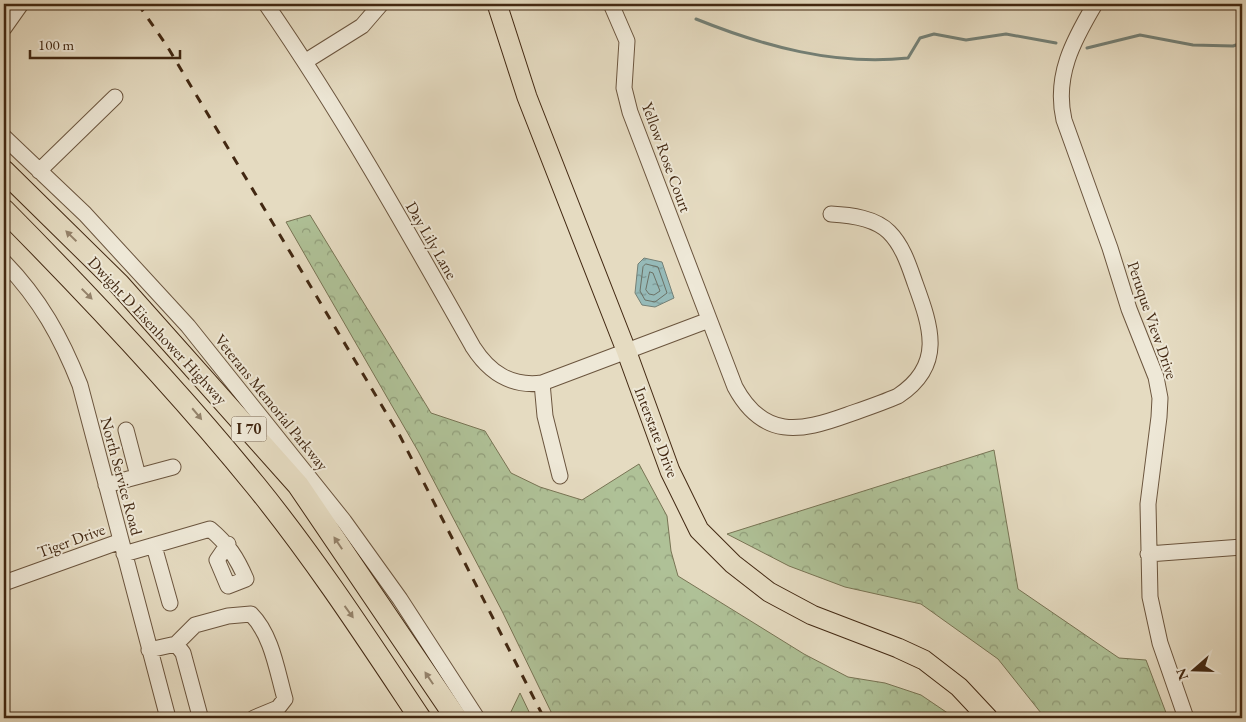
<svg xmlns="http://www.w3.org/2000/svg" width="1246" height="722" viewBox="0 0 1246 722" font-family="'EB Garamond',serif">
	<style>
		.forest { fill: url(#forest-crowns); stroke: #787454 }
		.water { fill: url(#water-ripples); stroke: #748076 }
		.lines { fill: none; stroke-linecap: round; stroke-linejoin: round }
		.shore { stroke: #6c7165; stroke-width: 1 }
		.stream { stroke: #748076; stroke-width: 3 }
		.minor-casing { stroke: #6b553e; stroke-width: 17 }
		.major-casing { stroke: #422812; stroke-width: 21 }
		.highway-casing { stroke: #422812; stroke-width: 23 }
		.minor { stroke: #eee8d7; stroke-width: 15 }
		.major { stroke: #e5dbc1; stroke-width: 19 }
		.highway { stroke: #e5dbc1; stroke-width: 21 }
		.rail { stroke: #422812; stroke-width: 3; stroke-dasharray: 9 9; stroke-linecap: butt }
		.oneway { fill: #94826a }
		.labels { text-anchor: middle; stroke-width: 4; stroke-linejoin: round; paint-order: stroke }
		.shield { fill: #eee8d7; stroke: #76624d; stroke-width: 1 }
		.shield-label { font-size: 15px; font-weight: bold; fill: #422812 }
		.street-label { font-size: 16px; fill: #422812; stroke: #eee8d7 }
	</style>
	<defs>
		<pattern id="forest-crowns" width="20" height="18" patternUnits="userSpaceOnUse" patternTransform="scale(1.25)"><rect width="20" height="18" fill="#afc197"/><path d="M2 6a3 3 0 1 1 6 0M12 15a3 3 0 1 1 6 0" fill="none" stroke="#909d7a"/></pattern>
		<pattern id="water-ripples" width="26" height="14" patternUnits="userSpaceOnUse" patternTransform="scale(1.25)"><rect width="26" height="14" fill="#96bab8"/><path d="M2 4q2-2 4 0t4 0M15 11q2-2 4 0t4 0" fill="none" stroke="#7c9794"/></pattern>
	</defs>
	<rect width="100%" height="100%" fill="#e5dbc1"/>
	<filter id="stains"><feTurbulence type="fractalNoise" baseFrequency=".004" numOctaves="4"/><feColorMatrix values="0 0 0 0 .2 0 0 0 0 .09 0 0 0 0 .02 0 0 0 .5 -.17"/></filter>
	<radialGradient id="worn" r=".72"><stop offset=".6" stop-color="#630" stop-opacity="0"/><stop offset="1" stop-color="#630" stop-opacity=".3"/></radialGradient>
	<!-- forest -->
	<path class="forest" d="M310,215L431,413L485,431L511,473L540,487L582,500L639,464L667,516L671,551L678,576L804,654L848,677L885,683L921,695L955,718H554L502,611L418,451L286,222Z
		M994,450L1018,589L1119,658L1146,660L1168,718H1045L998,659L921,604L845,587L789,566L727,534Z
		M520,693L532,718H508Z"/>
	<!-- water -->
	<path class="water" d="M644,258L662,262L674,298L655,307L642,305L635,293L638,264Z"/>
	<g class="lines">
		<!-- shore -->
		<path class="shore" d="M646,264L658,267L667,293L655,302L645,300L640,291L643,267Z
			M650,272L653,273L660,291L654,295L649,294L646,290Z"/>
		<!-- stream -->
		<path class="stream" d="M696,19C763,46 835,66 908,58L920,38L934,34L966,40L1006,34L1056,43
			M1087,48L1140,35L1193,45L1233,46L1242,43"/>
		<!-- minor casing -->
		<g class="minor-casing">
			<path id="minor" d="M266,4C342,114 407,230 473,347C489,372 510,387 542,383L709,320
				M611,4L627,41L624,88L630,112L735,387C763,439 800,432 847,415C864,409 882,403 898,396C945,365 931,327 915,283C909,266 903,246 889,232C875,218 851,215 831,214
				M1095,4C1073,41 1054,76 1064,120L1110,248L1129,309L1156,377L1160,398L1159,417L1148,504L1150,597L1160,643L1186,718
				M4,28L21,4
				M306,61L362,26L381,4
				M4,137L85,214L188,326L344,521L400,599L477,718
				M39,171L115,97
				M4,262C40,299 61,337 80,385L168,718
				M542,383L545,416L560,476
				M126,430L138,476
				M106,485L173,467
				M154,546L170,603
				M124,554L210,529C228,544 237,558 246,579L228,586L217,560L228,544
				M1148,554L1242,547
				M4,583L121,541
				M176,644L183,653L200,716
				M149,650L176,644L195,625L228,616L251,614C272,635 277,671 285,699L278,708L254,718"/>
		</g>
		<!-- major casing -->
		<g class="major-casing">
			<path id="major" d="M497,4L527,97L626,350L670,471L699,530L733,564L769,592L812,615L898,648L924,660L959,687L988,718"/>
		</g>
		<!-- highway casing -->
		<g class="highway-casing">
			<path id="highway" d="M4,171L119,284L298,485L456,718
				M4,210C92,299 177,389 256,486C316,560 368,640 420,718"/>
		</g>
		<!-- minor -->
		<use href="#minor" class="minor"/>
		<!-- major -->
		<use href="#major" class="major"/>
		<!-- highway -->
		<use href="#highway" class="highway"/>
		<!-- rail -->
		<path class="rail" d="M138,4L167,46L400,436L544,718"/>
	</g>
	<!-- one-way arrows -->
	<defs><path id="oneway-solid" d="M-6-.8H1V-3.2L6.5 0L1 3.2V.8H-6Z" transform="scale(1.25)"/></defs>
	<g class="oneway">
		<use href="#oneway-solid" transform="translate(71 236) rotate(-136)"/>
		<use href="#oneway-solid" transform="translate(87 294) rotate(45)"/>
		<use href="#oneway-solid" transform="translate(197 414) rotate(50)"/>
		<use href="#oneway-solid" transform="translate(338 543) rotate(-124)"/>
		<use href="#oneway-solid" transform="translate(349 612) rotate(54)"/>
		<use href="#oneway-solid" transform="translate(429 678) rotate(-124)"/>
	</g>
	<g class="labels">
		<!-- shield labels -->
		<rect class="shield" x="231.5" y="416.5" width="35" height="25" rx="4"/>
		<g class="shield-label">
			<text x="249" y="434">I 70</text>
		</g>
		<!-- street labels -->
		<g class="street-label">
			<text transform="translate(667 157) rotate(70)" y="6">Yellow Rose Court</text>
			<text transform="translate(432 240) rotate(60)" y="6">Day Lily Lane</text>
			<text transform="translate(1153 320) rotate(71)" y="6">Peruque View Drive</text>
			<text transform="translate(158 330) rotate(47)" y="6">Dwight D Eisenhower Highway</text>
			<text transform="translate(272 402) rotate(51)" y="6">Veterans Memorial Parkway</text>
			<text transform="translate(657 432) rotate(69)" y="6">Interstate Drive</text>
			<text transform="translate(122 476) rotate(75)" y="6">North Service Road</text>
			<text transform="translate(71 540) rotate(-20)" y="6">Tiger Drive</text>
		</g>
	</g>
	<!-- margin -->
	<rect width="1246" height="722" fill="none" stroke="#e5dbc1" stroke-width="20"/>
	<rect x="5" y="5" width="1236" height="712" fill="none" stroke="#422812" stroke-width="2.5"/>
	<rect x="10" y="10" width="1226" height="702" fill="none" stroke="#422812"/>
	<!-- north arrow -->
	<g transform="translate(1194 670) rotate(250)" stroke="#eee8d7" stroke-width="4" paint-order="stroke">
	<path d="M0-4L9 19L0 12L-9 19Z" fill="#422812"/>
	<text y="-8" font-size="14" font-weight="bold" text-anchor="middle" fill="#422812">N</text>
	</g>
	<!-- scale -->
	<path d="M30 50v8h150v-8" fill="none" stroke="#422812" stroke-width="2.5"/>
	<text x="38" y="50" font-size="15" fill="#422812" stroke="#eee8d7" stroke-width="4" paint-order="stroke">100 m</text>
	<rect width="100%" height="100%" filter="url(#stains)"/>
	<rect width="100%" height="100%" fill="url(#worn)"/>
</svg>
